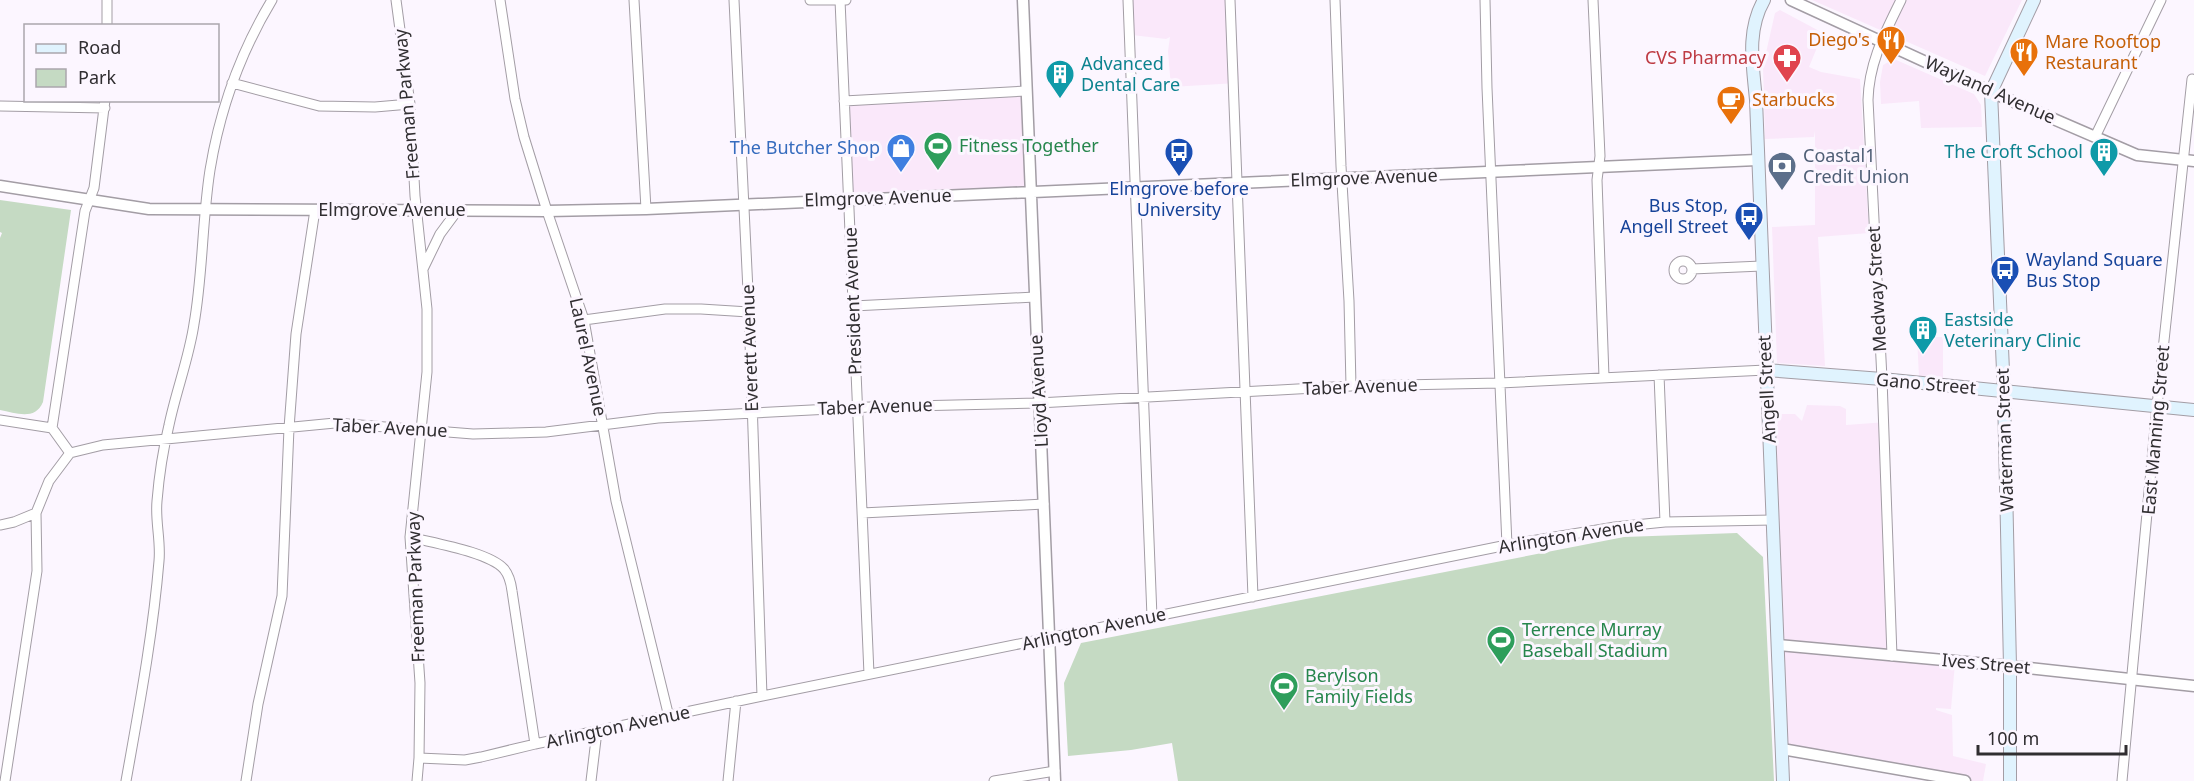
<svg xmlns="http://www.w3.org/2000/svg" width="2194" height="781" viewBox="0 0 2194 781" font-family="'Noto Sans',sans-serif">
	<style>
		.commercial { fill: #fae8fa }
		.green { fill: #c5dac3 }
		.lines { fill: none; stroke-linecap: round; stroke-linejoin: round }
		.minor-casing { stroke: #a39da5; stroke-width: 11 }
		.tertiary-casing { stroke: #a39da5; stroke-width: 13 }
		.secondary-casing { stroke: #a39da5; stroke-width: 14 }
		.minor { stroke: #fff; stroke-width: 9 }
		.tertiary { stroke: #fff; stroke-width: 10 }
		.secondary { stroke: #e0f3fe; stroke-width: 12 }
		.labels { text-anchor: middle; stroke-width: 6; stroke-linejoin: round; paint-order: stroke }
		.food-label { font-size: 18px; fill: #c56008; stroke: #fcf6ff; text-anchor: start }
		.health-label { font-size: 18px; fill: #be3a42; stroke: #fcf6ff; text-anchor: end }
		.culture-label { font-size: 18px; fill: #0d838f; stroke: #fcf6ff; text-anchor: start }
		.street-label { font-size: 18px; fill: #302e31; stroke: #fcf6ff }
		.leisure-label { font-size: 18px; fill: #27864d; stroke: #fcf6ff; text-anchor: start }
		.shop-label { font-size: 18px; fill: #366cbe; stroke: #fcf6ff; text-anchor: end }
		.service-label { font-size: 18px; fill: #4e5e75; stroke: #fcf6ff; text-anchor: start }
		.transit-label { font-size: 18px; fill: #164399; stroke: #fcf6ff }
	</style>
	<rect width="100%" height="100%" fill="#fcf6ff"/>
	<!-- commercial -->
	<path class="commercial" d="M1130,0H1234L1239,79L1237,83L1171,87L1168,51L1170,37L1166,39L1132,35Z
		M1812,0H2022L1985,76Z
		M1780,10L1823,33L1809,67L1821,72L1860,79L1869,233L1818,237L1825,366L1777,363L1772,227L1815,225V131L1814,137L1765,139L1763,66L1775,13Z
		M1894,59L1974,94L1981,105L1982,127L1921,128L1919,101L1881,104L1880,82L1883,65Z
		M1028,90L1033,189L852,198L846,105Z
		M1917,337H1943V379L1919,377Z
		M1807,405L1840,406L1846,409V425L1887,422L1895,654L1955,663L1951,709L1936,708V710L1952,715L1953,756L1986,764L1983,781H1967L1787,748L1772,414H1795L1802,421Z"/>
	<!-- green -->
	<path class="green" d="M0,200L71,210L43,402C35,421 16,413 0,410V238L2,233L0,232Z
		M1737,533L1763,557L1774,781H1178L1172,743L1131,750L1068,756L1064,683L1081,643L1624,537Z"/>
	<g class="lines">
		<!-- minor casing -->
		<g class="minor-casing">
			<path id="minor" d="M396,0L410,104L415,196L427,309V372L410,537L420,683L419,758L417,781
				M500,0L515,99L524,137L547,211L584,320L616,501L669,717
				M634,0L646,209
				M734,0L749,312L762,696
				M810,0H846
				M840,0L869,674
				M1128,0L1152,617
				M1230,0L1253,597
				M1335,0L1341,166L1349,301L1351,386
				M1485,0L1487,88L1507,545
				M1593,0L1600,156L1597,180L1604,377
				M107,26V0
				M232,83L319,106L375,107L410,104
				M844,101L1026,91
				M0,106L105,108
				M2095,137L2161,0
				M1674 270a9 9 0 1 1 18 0a9 9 0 1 1-18 0Z
				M423,269L440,234L457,211
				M1692,269L1762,266
				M853,306L1035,297
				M584,320L665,309H701L749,312
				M1659,375L1665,522
				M0,420L52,428L70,453
				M52,428L85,211L94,188L105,100
				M70,453L103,445L335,423L473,434L514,433L546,432L658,418L870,407L1038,403L1351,386L1500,383L1766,370
				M862,513L1044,504
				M0,525L14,522L36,513
				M410,537C433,543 489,552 504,569C509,575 511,583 512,591L535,744
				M1892,656L1882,379L1868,100C1869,62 1885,33 1901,0
				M419,758L465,760L481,757L535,744L762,696L1507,545L1615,527L1665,522L1773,520
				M5,781L37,571L36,513L49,481L70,453
				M126,781C139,708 153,634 159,561C161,541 155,521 157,501C159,476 163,450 169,425C176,391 189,358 194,324C203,273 202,221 210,170C220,109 240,53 272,0
				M246,781L258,704L282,596L289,428L296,334L315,210
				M591,781L597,731
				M728,781L736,701
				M994,781L1055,771
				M2122,781L2157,406L2192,79"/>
		</g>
		<!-- tertiary casing -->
		<g class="tertiary-casing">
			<path id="tertiary" d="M1023,0L1055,781
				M1791,0L1991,92L2137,155L2194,161
				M0,186L149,209L547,211L646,209L1757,160
				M1778,645L2010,666L2194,686
				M1782,749L1965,781"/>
		</g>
		<!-- secondary casing -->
		<g class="secondary-casing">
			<path id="secondary" d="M1764,0C1746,31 1753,66 1756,100L1783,781
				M1766,370L1882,379L2194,410
				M2010,781V666L2004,394L1991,92L2034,0"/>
		</g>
		<!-- minor -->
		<use href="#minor" class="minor"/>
		<!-- tertiary -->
		<use href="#tertiary" class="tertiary"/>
		<!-- secondary -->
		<use href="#secondary" class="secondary"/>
	</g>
	<!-- icons -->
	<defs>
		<g id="restaurant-pin" transform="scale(1.5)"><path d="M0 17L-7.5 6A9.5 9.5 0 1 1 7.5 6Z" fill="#e8710a" stroke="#fcf6ff"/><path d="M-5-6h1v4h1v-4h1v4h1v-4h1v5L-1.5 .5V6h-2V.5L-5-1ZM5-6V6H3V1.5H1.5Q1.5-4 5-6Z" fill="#fff"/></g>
		<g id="pharmacy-pin" transform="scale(1.5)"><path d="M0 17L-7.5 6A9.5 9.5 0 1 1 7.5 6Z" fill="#e0444e" stroke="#fcf6ff"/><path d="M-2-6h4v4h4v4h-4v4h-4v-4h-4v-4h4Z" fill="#fff"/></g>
		<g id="building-pin" transform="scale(1.5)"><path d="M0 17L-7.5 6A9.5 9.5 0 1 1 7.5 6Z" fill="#0f9aa8" stroke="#fcf6ff"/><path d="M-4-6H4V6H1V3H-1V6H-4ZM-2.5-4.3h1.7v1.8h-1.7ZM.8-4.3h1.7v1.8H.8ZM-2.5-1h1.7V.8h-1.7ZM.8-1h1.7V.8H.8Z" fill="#fff"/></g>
		<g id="cafe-pin" transform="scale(1.5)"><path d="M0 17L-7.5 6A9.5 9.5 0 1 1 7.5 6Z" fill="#e8710a" stroke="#fcf6ff"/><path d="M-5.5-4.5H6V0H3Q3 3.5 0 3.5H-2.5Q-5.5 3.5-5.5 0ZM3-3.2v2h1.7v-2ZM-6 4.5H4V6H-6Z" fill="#fff"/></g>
		<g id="stadium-pin" transform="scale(1.5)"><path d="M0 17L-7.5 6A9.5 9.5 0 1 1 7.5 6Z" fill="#2e9e5b" stroke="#fcf6ff"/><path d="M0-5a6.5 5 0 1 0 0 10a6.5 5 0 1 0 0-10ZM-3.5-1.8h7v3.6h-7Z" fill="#fff"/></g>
		<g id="shop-pin" transform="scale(1.5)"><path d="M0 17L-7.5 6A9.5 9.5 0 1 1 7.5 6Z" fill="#3f7fe0" stroke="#fcf6ff"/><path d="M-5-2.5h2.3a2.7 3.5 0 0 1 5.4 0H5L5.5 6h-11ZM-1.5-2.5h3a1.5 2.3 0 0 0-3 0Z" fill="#fff"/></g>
		<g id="bus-pin" transform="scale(1.5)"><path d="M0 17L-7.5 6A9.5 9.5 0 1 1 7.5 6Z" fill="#1a4fb4" stroke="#fcf6ff"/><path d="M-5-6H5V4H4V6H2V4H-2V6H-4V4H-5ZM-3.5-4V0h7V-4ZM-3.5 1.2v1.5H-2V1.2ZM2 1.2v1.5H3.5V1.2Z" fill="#fff"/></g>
		<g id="bank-pin" transform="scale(1.5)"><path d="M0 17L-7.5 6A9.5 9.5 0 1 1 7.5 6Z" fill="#5c6f8a" stroke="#fcf6ff"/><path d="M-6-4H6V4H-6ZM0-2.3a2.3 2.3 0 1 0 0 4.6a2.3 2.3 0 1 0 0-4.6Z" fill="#fff"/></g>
	</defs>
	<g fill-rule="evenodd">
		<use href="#restaurant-pin" x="1891" y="40"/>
		<use href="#restaurant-pin" x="2024" y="52"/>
		<use href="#pharmacy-pin" x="1787" y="58"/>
		<use href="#building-pin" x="1060" y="74"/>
		<use href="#cafe-pin" x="1731" y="100"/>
		<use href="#stadium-pin" x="938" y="146"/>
		<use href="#shop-pin" x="901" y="148"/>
		<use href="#bus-pin" x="1179" y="152"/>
		<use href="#building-pin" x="2104" y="152"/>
		<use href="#bank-pin" x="1782" y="166"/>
		<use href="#bus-pin" x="1749" y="216"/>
		<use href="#bus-pin" x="2005" y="270"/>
		<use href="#building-pin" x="1923" y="330"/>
		<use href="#stadium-pin" x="1501" y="640"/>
		<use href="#stadium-pin" x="1284" y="686"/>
	</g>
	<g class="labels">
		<!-- food labels -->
		<g class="food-label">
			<text x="1870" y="46" text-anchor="end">Diego's</text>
			<text x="2045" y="48">Mare Rooftop<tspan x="2045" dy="21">Restaurant</tspan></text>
			<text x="1752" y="106">Starbucks</text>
		</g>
		<!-- health labels -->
		<g class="health-label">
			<text x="1766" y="64">CVS Pharmacy</text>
		</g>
		<!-- culture labels -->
		<g class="culture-label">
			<text x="1081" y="70">Advanced<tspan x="1081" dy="21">Dental Care</tspan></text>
			<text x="2083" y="158" text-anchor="end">The Croft School</text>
			<text x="1944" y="326">Eastside<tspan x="1944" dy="21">Veterinary Clinic</tspan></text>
		</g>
		<!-- street labels -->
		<g class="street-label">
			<text transform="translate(1990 90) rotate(24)" y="6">Wayland Avenue</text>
			<text transform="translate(407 104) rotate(-95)" y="6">Freeman Parkway</text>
			<text transform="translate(1364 178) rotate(-2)" y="6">Elmgrove Avenue</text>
			<text transform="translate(878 198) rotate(-2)" y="6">Elmgrove Avenue</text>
			<text x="392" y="216">Elmgrove Avenue</text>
			<text transform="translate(1877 289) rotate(-93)" y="6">Medway Street</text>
			<text transform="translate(853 301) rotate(-92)" y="6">President Avenue</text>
			<text transform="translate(750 348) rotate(-92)" y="6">Everett Avenue</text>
			<text transform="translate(588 357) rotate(78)" y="6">Laurel Avenue</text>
			<text transform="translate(1926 384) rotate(5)" y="6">Gano Street</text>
			<text transform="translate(1360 387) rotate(-2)" y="6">Taber Avenue</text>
			<text transform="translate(1767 389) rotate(-93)" y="6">Angell Street</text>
			<text transform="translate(1039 391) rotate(-93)" y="6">Lloyd Avenue</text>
			<text transform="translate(875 407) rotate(-2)" y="6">Taber Avenue</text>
			<text transform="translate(390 428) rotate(3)" y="6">Taber Avenue</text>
			<text transform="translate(2156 430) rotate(-85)" y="6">East Manning Street</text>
			<text transform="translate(2005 440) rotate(-92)" y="6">Waterman Street</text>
			<text transform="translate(1571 536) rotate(-9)" y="6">Arlington Avenue</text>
			<text transform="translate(416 587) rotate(-92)" y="6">Freeman Parkway</text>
			<text transform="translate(1094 629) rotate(-12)" y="6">Arlington Avenue</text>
			<text transform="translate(1986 664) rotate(5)" y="6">Ives Street</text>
			<text transform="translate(618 727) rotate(-12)" y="6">Arlington Avenue</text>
		</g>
		<!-- leisure labels -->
		<g class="leisure-label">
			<text x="959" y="152">Fitness Together</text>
			<text x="1522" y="636">Terrence Murray<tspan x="1522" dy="21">Baseball Stadium</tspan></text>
			<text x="1305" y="682">Berylson<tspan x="1305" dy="21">Family Fields</tspan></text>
		</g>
		<!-- shop labels -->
		<g class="shop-label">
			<text x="880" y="154">The Butcher Shop</text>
		</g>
		<!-- service labels -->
		<g class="service-label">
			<text x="1803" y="162">Coastal1<tspan x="1803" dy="21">Credit Union</tspan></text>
		</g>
		<!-- transit labels -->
		<g class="transit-label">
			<text x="1179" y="195">Elmgrove before<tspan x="1179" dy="21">University</tspan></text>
			<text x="1728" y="212" text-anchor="end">Bus Stop,<tspan x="1728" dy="21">Angell Street</tspan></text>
			<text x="2026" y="266" text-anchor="start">Wayland Square<tspan x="2026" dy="21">Bus Stop</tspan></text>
		</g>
	</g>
	<!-- legend -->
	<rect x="24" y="24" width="195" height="78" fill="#fcf6ff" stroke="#aaa6ad" stroke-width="1.5"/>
	<rect x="36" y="44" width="30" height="9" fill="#e0f3fe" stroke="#aaa6ad" stroke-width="1.5"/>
	<text x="78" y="54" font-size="18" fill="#302e31">Road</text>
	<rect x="36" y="69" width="30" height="18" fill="#c5dac3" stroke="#aaa6ad" stroke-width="1.5"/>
	<text x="78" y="84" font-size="18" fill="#302e31">Park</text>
	<!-- scale -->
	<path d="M1978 745v9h148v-9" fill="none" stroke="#302e31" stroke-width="3"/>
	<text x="1987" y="745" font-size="18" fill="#302e31" stroke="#fcf6ff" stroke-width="4.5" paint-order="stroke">100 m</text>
</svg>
